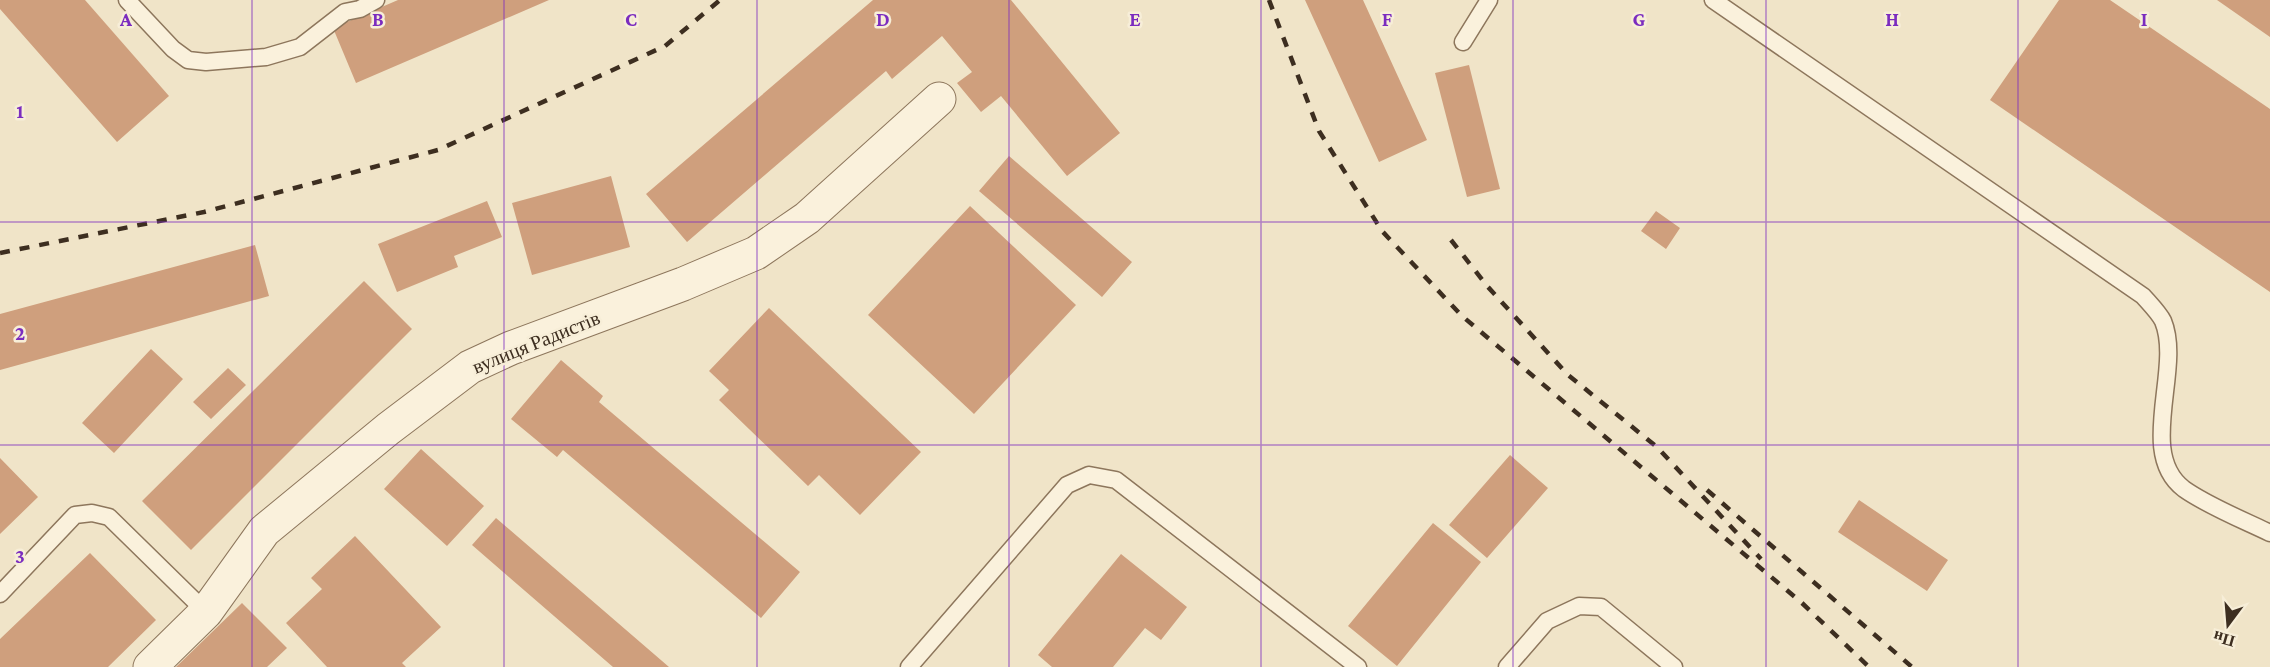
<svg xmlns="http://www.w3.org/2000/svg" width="2270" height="667" viewBox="0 0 2270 667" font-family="'Crimson Pro',serif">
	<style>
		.building { fill: #cf9f7d }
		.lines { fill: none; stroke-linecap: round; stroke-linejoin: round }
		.lane-casing { stroke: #8d765c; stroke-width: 19 }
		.street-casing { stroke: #8d765c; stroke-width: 35 }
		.lane { stroke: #faf1dc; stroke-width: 16 }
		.street { stroke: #faf1dc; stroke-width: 33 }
		.rail { stroke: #3d2e20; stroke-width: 4.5; stroke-dasharray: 10 10; stroke-linecap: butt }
		.grid { fill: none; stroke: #7b2cbf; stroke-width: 1.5; stroke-opacity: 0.55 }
		.labels { text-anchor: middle; stroke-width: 5; stroke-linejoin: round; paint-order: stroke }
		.street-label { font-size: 20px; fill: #3d2e20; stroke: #f7eed8 }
		.grid-label { font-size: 20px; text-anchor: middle; font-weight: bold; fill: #7b2cbf; stroke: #f7eed8; stroke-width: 5; stroke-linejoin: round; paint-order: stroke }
	</style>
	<rect width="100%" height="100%" fill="#f0e4c8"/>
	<!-- building -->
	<path class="building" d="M0,0H85L169,96L117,142L0,9Z
		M398,0H549L356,83L333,28Z
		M873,0H1011L1120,133L1067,176L1001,96L981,112L957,83L972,72L942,36L892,79L886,71L687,242L646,194Z
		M1305,0H1363L1427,140L1379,162Z
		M2059,0H2110L2270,109V292L1990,100Z
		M2217,0H2270V37Z
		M1469,65L1500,189L1467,197L1435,73Z
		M1009,156L1132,262L1102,297L979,191Z
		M611,176L630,247L532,275L512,203Z
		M487,201L502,237L454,256L458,267L397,292L378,244Z
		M970,206L1076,305L974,414L868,315Z
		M1656,211L1680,228L1666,249L1641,231Z
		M255,245L269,296L0,370V314Z
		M364,281L412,329L191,550L142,501Z
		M769,308L921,452L860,515L819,475L808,486L719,400L729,390L709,371Z
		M151,349L183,379L114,453L82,423Z
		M561,360L603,396L599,402L800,572L761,618L563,450L557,457L511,419Z
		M228,368L246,385L211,419L193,402Z
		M421,449L484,506L447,546L384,489Z
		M1510,455L1548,488L1487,558L1449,525Z
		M0,458L38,497L0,534Z
		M1859,500L1948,560L1927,591L1838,532Z
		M496,518L669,667H613L472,545Z
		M1433,523L1481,562L1397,666L1348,626Z
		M355,536L441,627L402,663L406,667H327L286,623L322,589L311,578Z
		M90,553L156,620L108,667H0V639Z
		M1121,554L1187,607L1161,640L1145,628L1113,667H1052L1038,655Z
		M242,603L287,648L267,667H176Z"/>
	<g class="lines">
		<!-- lane casing -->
		<g class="lane-casing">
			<path id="lane" d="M127,0L173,49L188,60L206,62L266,57L300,47L345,12L360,9L376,0
				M1713,0L2143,296C2150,304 2159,313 2163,321C2183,369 2136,453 2184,489C2208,506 2243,520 2270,533
				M1463,42L1489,0
				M0,594L75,515L92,513L109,517L206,612
				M909,667L1067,485L1089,475L1116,480L1358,667
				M1507,667L1547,621L1579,606L1601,607L1674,667"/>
		</g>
		<!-- street casing -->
		<g class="street-casing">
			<path id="street" d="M150,667L206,612L264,531L388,429L470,367L511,348L683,284L756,253L807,218L939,99"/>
		</g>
		<!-- lane -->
		<use href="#lane" class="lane"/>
		<!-- street -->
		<use href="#street" class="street"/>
		<!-- rail -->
		<path class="rail" d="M1269,0L1319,131L1382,231L1462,316L1802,603L1869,667
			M1451,240L1488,287L1568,375L1657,447L1761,559
			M0,253L204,212L438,150L665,46L720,0
			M1707,490L1912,667"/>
	</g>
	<!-- grid -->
	<path class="grid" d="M252,0V667M504,0V667M757,0V667M1009,0V667M1261,0V667M1513,0V667M1766,0V667M2018,0V667M0,222H2270M0,445H2270"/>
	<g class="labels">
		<!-- street labels -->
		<g class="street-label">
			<text transform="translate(536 342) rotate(-22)" y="7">вулиця Радистів</text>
		</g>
	</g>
	<g class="grid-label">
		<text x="126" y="26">A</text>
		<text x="378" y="26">B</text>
		<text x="631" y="26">C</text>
		<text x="883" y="26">D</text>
		<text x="1135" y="26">E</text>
		<text x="1387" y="26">F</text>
		<text x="1639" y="26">G</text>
		<text x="1892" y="26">H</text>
		<text x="2144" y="26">I</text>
		<text x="20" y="118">1</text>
		<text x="20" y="340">2</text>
		<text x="20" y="563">3</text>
	</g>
	<!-- north arrow -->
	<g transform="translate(2228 625) rotate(196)" stroke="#f7eed8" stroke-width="4.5" paint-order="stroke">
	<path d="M0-4.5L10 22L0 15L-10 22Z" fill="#3d2e20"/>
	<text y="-9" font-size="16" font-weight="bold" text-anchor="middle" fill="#3d2e20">Пн</text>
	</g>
</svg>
